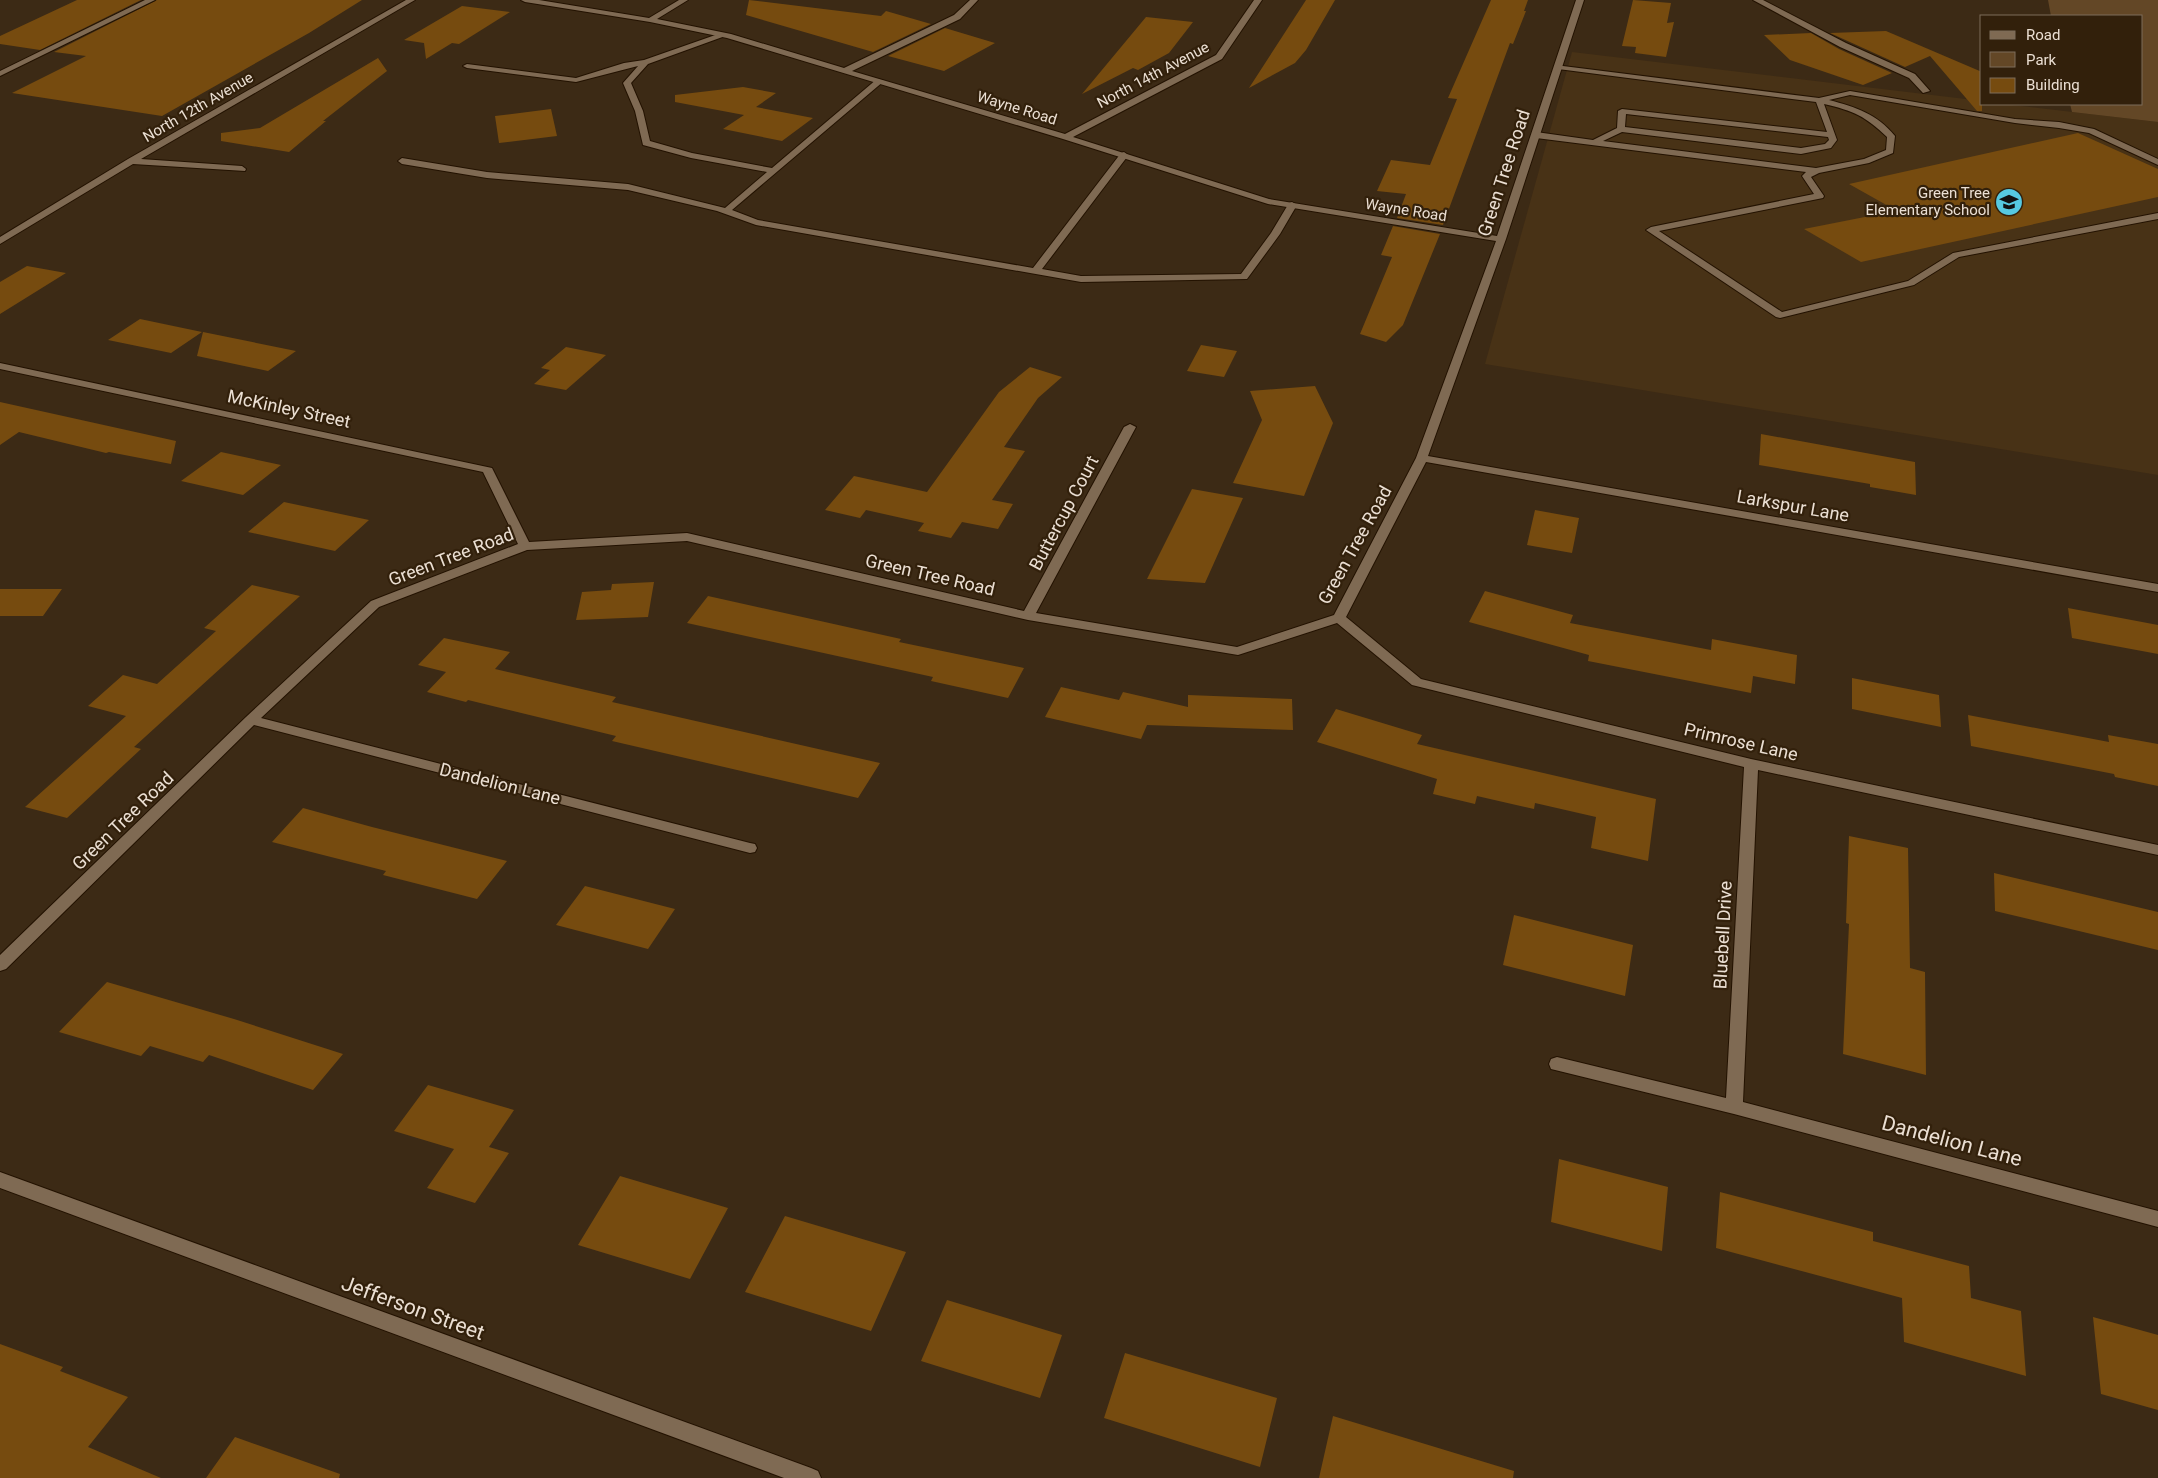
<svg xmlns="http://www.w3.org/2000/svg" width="2158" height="1478" viewBox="0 0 2158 1478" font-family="Roboto,sans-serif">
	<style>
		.built { fill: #483216 }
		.green { fill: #634726 }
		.building { fill: #764b0f }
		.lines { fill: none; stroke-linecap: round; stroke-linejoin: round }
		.service-casing { stroke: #231200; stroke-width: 2 }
		.minor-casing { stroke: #231200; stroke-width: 2 }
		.service { fill: #7f6a53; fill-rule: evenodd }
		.minor { fill: #7f6a53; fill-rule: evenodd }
		.labels { text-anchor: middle; stroke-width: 4.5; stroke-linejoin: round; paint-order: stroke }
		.far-street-label { font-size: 15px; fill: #ebdfd3; stroke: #32200b }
		.far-poi-label { font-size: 15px; fill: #ebdfd3; stroke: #32200b; text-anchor: end }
		.street-label { font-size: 18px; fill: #ebdfd3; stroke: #32200b }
		.near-street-label { font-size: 21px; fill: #ebdfd3; stroke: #32200b }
	</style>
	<rect width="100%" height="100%" fill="#3c2a15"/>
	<!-- built -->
	<path class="built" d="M1572,52L1982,101V104H2005L2158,122V475L1485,364Z"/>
	<!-- green -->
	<path class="green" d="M2048,0H2158V122L2072,112L2070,104H2142V16H2051Z"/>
	<!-- building -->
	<path class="building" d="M77,0H141L40,50L0,44V36Z
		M157,0H362L309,33L162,116L12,93L86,56L54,52Z
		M749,0L881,16L886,11L931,24L873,52L746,15Z
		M1306,0H1335L1306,50L1295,63L1249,88Z
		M1491,0H1528L1524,11H1526L1513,44L1510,43L1443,225L1397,218L1406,194L1377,191L1391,160L1430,165L1457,99L1448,98Z
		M1633,0L1671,3L1667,23L1674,22L1666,57L1635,53L1636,47L1622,46Z
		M462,6L510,12L459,44L452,43L426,59L424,43L404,40Z
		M1146,17L1193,22L1169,53L1138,70L1133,68L1082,94Z
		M945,28L995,43L944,71L888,56Z
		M1886,31L1982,72V111H1977L1930,56L1905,67L1830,33Z
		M1811,33L1839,49L1892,73L1863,85L1790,60L1764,35Z
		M378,58L387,71L323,121H326L289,152L221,141V133L260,128Z
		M743,87L776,93L756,107L813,118L782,141L723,129L744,115L675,102V95Z
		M551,109L557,136L499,143L495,116Z
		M2078,133L2158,169V197L1861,262L1804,229L1880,214L1869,209L1890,207L1849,184Z
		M1393,226L1440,234L1403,325L1386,342L1360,334L1392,257L1381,255Z
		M27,266L66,273L0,314V282Z
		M140,319L202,332L171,353L108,340Z
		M203,332L296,351L268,371L197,356Z
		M1201,345L1237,351L1224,377L1187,371Z
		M566,347L606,355L566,390L534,384L550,370L541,368Z
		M1030,367L1062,377L1038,398L1004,447L1025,451L992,500L1013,504L998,529L962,522L951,538L918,531L924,523L866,510L860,518L825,510L854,476L927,492L999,392Z
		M1315,386L1333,423L1304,496L1233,483L1262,420L1250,391Z
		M0,402L176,441L171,464L109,452L106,453L19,432L0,445Z
		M1761,434L1915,462L1916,495L1870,487V484L1759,465Z
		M221,452L281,465L243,495L181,481Z
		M1192,489L1243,498L1205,583L1147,579Z
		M284,502L369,520L335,551L248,532Z
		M1535,510L1579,518L1572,553L1527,545Z
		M654,582L648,617L576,620L582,592L611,590L612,584Z
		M252,585L300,596L134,747L141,749L67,818L25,807L126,716L88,706L123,675L157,684L216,631L204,628Z
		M0,589H62L43,616H0Z
		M1485,591L1573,615L1570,623L1711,650L1712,639L1797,655L1795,684L1753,676L1751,693L1588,661L1589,655L1469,622Z
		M708,596L901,639L899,642L1024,668L1008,698L931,681L933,677L687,623Z
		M2068,608L2158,625V654L2072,638Z
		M444,638L510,652L495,669L616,697L612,702L880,763L858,798L612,741L616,736L468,700L466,702L427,692L446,672L418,665Z
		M1852,678L1939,695L1941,727L1852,709Z
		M1061,687L1119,700L1123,692L1188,707V695L1292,699L1293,730L1147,725L1141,739L1045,717Z
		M1336,709L1422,735L1417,744L1656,799L1648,861L1591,848L1596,817L1535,803L1534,809L1477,796L1475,804L1433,794L1437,779L1317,742Z
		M1968,715L2109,742L2108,735L2158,744V786L2115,777L2114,774L1971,746Z
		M303,808L372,827L507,861L477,899L383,875L386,871L272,842Z
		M1849,836L1908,848L1910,968L1925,972L1926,1075L1843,1054L1849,924L1846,923Z
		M1994,873L2158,912V950L1995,911Z
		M585,886L675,909L648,949L556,925Z
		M1514,915L1633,945L1625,996L1503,965Z
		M107,982L234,1019L343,1054L313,1090L209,1055L203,1062L150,1046L141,1056L59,1032Z
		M428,1085L514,1110L489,1147L509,1153L475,1203L427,1188L454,1149L394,1131Z
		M1559,1159L1668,1187L1662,1251L1551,1222Z
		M620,1176L728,1208L690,1279L578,1245Z
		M1720,1192L1873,1232V1241L1969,1266L1971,1298L2021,1311L2026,1376L1904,1342L1902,1298L1716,1248Z
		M785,1216L906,1252L871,1331L745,1292Z
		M947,1300L1062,1335L1040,1398L921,1361Z
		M2093,1317L2158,1335V1410L2101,1394Z
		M0,1344L63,1367L60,1371L128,1397L88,1447L161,1478H0Z
		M1125,1353L1277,1398L1260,1467L1104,1418Z
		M1333,1416L1514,1471L1513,1478H1319Z
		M235,1437L340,1474L339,1478H206Z"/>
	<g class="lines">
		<!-- service casing -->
		<g class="service-casing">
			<path id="service" d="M721,33L728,35L648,64L631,83L643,111L650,141L692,153L772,168L877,79L884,81L732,210L758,220L1033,268L1121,153L1124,152L1128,155L1127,157L1042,269L1081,276L1241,274L1271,233L1289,203L1292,202L1297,205L1280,234L1247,279L1081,282L756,225L717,211L628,190L487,178L402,164L398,161L402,158L487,172L628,184L725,208L767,172L691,158L643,145L635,111L623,83L638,66L576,82L467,68L463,66L467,64L576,78L624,63L644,60Z
				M1555,65L1819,98L1850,91L2015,119L2059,122L2094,129L2158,159V165L2089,133L2059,128L2015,123L1850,95L1829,100C1856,107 1877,114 1895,136L1893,153L1869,163L1819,173L1811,177L1824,196L1823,198L1659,231L1782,312L1908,281L1953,253L2158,213V219L1959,257L1914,285L1780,318L1776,317L1646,230L1651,227L1814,194L1802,176L1806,172L1536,138L1532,135L1536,132L1593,140L1617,128L1618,111L1622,109L1827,132L1816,102L1558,69L1554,67ZM1824,104C1854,111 1865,116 1887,137L1886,150L1864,159L1816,168L1603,141L1622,132L1801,154L1831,148L1837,140ZM1626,114L1828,137L1829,140L1825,144L1801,148L1625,127Z"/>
		</g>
		<!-- minor casing -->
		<g class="minor-casing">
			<path id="minor" d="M145,0H155L0,76V71Z
				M406,0H415L141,159L242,166L246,169L245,171L133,164L0,244V237L128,159Z
				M521,0H539L649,18L679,0H688L657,19L731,34L844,68L954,15L970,0H978L960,19L852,71L1065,134L1216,55L1254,0H1262L1222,59L1073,137L1269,199L1497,236L1576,0H1584L1506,239L1428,456L2158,584V592L1426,462L1346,617L1421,679L1751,759L2158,845V855L1758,770L1743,1102L2158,1211V1227L1734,1114L1551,1069L1549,1064L1551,1059L1557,1057L1726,1098L1744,767L1412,685L1337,623L1238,655L1028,620L687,541L527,550L379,607L261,718L750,843L755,844L757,848L755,852L750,853L254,725L6,969L0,971V955L246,717L371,601L518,544L483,472L0,369V363L492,468L529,542L687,533L1024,611L1124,427L1130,424L1136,427L1036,613L1237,647L1334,615L1416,458L1496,241L1268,204L1063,139L727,38L650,22L525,2Z
				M1753,0H1763L1846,43L1915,74L1930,91L1923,93L1909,78L1840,47Z
				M0,1172L811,1468L818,1471L821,1478H784L0,1188Z"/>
		</g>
		<!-- service -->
		<use href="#service" class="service"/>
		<!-- minor -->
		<use href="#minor" class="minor"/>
	</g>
	<!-- icons -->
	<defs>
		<g id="school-disc" transform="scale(1.4375)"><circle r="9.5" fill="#56c9e1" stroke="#32200b"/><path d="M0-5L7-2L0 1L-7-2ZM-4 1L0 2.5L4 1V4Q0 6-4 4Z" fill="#111"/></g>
	</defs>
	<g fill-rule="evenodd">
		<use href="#school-disc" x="2009" y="202"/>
	</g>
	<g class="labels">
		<!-- far-street labels -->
		<g class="far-street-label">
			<text transform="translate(1153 75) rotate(-28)" y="5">North 14th Avenue</text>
			<text transform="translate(198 107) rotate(-30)" y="5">North 12th Avenue</text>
			<text transform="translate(1017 108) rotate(17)" y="5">Wayne Road</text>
			<text transform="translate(1406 210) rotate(9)" y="5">Wayne Road</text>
		</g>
		<!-- far-poi labels -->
		<g class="far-poi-label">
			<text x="1990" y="198">Green Tree<tspan x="1990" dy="17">Elementary School</tspan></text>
		</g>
		<!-- street labels -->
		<g class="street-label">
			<text transform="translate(1504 173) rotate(-72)" y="6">Green Tree Road</text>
			<text transform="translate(289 409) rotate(12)" y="6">McKinley Street</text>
			<text transform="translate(1793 506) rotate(10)" y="6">Larkspur Lane</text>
			<text transform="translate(1064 513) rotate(-62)" y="6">Buttercup Court</text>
			<text transform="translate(1355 545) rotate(-61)" y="6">Green Tree Road</text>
			<text transform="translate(451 557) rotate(-21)" y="6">Green Tree Road</text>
			<text transform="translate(930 575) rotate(13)" y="6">Green Tree Road</text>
			<text transform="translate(1741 742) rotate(13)" y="6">Primrose Lane</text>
			<text transform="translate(500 784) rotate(14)" y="6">Dandelion Lane</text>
			<text transform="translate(123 821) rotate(-44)" y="6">Green Tree Road</text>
			<text transform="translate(1723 935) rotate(-87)" y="6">Bluebell Drive</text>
		</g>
		<!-- near-street labels -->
		<g class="near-street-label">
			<text transform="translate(1952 1141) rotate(15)" y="7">Dandelion Lane</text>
			<text transform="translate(413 1308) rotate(20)" y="7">Jefferson Street</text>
		</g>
	</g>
	<!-- legend -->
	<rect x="1980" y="15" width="162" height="90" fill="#32200b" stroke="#7c6c5b"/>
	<rect x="1990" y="31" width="25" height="8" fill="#7f6a53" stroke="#7c6c5b"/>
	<text x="2026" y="40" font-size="15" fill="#ebdfd3">Road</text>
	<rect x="1990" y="52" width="25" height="15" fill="#634726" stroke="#7c6c5b"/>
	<text x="2026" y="65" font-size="15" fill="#ebdfd3">Park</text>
	<rect x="1990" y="78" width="25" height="15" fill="#764b0f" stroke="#7c6c5b"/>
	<text x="2026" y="90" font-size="15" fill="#ebdfd3">Building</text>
</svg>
